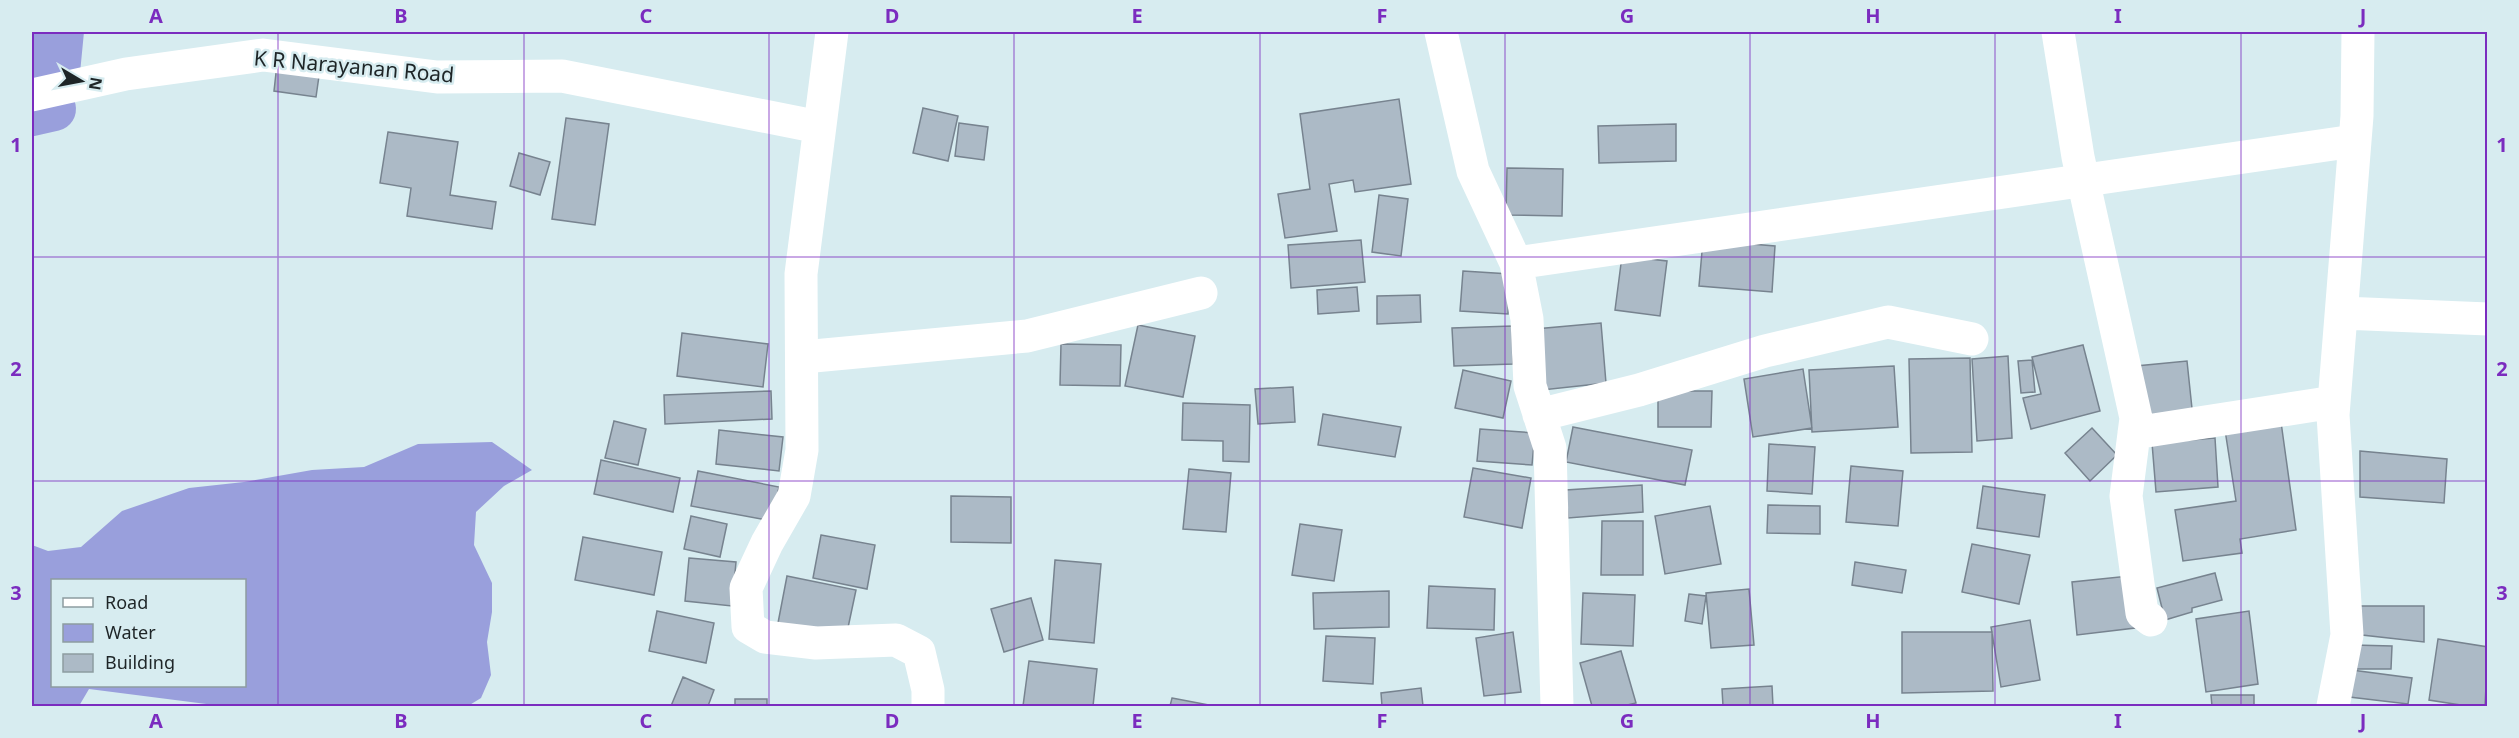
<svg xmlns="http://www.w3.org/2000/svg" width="2519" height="738" viewBox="0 0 2519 738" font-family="'Noto Sans',sans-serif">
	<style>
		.water { fill: #999fdc; fill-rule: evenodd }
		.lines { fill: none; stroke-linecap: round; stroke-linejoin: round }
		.canal { stroke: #999fdc; stroke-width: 44 }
		.building { fill: #acbac6; stroke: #77838f; stroke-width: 1.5 }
		.minor { stroke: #fff; stroke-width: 33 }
		.grid { fill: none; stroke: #7b2cbf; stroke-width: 1.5; stroke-opacity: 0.55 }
		.labels { text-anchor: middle; stroke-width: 5; stroke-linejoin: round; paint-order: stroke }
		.street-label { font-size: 21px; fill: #1e2527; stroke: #d7ecf0 }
		.neatline { fill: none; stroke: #7b2cbf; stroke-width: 2 }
		.grid-label { font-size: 20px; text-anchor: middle; font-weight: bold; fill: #7b2cbf }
	</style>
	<rect width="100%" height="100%" fill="#d7ecf0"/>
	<!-- water -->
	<path class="water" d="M32,32H84L80,73L32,83Z
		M492,442L532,470L504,486L476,512L474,545L492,583V612L487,642L491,675L481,698L468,706H222L89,689L79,706H32V545L48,551L81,547L122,511L189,488L244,482L312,470L364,467L418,444ZM52,580H244V686H52Z"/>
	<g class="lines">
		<!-- canal -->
		<path class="canal" d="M32,114L54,109"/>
	</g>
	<!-- building -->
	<path class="building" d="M277,64L320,69L316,97L274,91Z
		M1399,99L1411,184L1355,192L1353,180L1329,184L1337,231L1285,238L1278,194L1310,189L1300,114Z
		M923,108L958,116L948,161L913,153Z
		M566,118L609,124L595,225L552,219Z
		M959,123L988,127L984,160L955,156Z
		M1676,124V161L1599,163L1598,126Z
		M388,132L458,142L450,195L496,202L492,229L407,216L411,188L380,183Z
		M519,153L550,162L540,195L510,186Z
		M1507,168L1563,169L1562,216L1506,215Z
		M1379,195L1408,199L1401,256L1372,252Z
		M1361,240L1365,282L1291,288L1288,245Z
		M1703,240L1775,246L1772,292L1699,286Z
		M1622,256L1667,261L1660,316L1615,310Z
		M1463,271L1510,274L1508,314L1460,311Z
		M1357,287L1359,311L1318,314L1317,290Z
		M1420,295L1421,322L1377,324V296Z
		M1601,323L1606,383L1542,390L1535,329Z
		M1138,325L1195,336L1183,397L1125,386Z
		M1512,326L1513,364L1454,366L1452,328Z
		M682,333L768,344L763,387L677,376Z
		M1061,344L1121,345L1120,386L1060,385Z
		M2083,345L2100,411L2031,429L2023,398L2041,394L2032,357Z
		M2008,356L2012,438L1977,441L1972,359Z
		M1970,358L1972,452L1911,453L1909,359Z
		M2032,360L2035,392L2021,393L2018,361Z
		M2187,361L2193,418L2142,423L2136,366Z
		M1894,366L1898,427L1812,432L1809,370Z
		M1803,369L1812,428L1753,437L1744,379Z
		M1463,370L1511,381L1503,418L1455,408Z
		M1293,387L1295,422L1258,424L1255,389Z
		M771,391L772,419L665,424L664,395Z
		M1658,391H1712L1711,427H1658Z
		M1183,403L1250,405L1249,462L1223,461V441L1182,440Z
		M1323,414L1401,427L1395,457L1318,445Z
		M614,421L646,429L638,465L605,458Z
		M2281,422L2296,530L2240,539L2242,553L2183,561L2175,510L2236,501L2225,430Z
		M1573,427L1692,450L1685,485L1566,462Z
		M2092,428L2117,455L2090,481L2065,453Z
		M1480,429L1535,433L1532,465L1477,461Z
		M719,430L783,437L779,471L716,464Z
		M2215,438L2218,487L2156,492L2152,443Z
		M1769,444L1815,447L1812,494L1767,491Z
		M2360,451L2447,459L2444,503L2360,497Z
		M601,460L680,478L673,512L594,494Z
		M1851,466L1903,471L1898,526L1846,522Z
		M1473,468L1531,478L1522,528L1464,517Z
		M1189,469L1231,473L1226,532L1183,529Z
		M698,471L779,487L772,521L691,506Z
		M1642,485L1643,512L1568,518L1566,490Z
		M1983,486L2045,495L2039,537L1977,528Z
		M951,496L1011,497V543L951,542Z
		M1768,505L1820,506V534L1767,533Z
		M1710,506L1721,564L1665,574L1655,516Z
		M691,516L727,524L720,557L684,549Z
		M1602,521H1643V575H1601Z
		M1300,524L1342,530L1334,581L1292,575Z
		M821,535L875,545L867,589L813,578Z
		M583,537L662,552L654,595L575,580Z
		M1972,544L2030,555L2019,604L1962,592Z
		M689,558L736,562L732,606L685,601Z
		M1055,560L1101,564L1094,643L1049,639Z
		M1855,562L1906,570L1902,593L1852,585Z
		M2215,573L2222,600L2192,608V612L2165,620L2157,588Z
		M787,576L856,590L846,637L778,623Z
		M2129,576L2135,628L2077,635L2072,582Z
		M1429,586L1495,589L1494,630L1427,628Z
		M1749,589L1754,645L1711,648L1706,593Z
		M1389,591V627L1314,629L1313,593Z
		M1583,593L1635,595L1633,646L1581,644Z
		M1689,594L1706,596L1702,624L1685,621Z
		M1031,598L1043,640L1004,652L991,609Z
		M2360,606H2424V642L2362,635Z
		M657,611L714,623L706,663L649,651Z
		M2249,611L2258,684L2206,692L2196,619Z
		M2030,620L2040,680L2001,687L1991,627Z
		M1513,632L1521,692L1484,696L1476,638Z
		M1902,632H1992L1993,691L1902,693Z
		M1326,636L1375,638L1373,684L1323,681Z
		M2438,639L2488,647L2485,706H2467L2429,700Z
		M2353,645L2392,646L2391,669H2352Z
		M1621,651L1636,703L1623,706H1592L1580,663Z
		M1029,661L1097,669L1093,706H1023Z
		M2344,669L2412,678L2408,704L2341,696Z
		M683,677L714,690L708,706H671Z
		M1772,686L1773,706H1723L1722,689Z
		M1421,688L1423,706H1382L1381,693Z
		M2211,695H2254V706H2212Z
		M1172,698L1214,706H1170Z
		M735,699H767V706H735Z"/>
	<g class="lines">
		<!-- minor -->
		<path class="minor" d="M832,32L801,274L802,450L794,496L767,543L746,588L748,627L765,637L816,643L896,640L919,652L928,690V706
			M1441,32L1473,171L1516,263L2354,141
			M2058,32L2078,157L2136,418L2126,496L2142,613L2151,620
			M32,95L126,74L263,55L437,77L562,76L819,127
			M1516,263L1527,319L1530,386L1550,448L1557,706
			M2342,313L2488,319
			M803,357L1027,336L1201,293
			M1539,415L1639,390L1765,351L1888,322L1972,339
			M2134,433L2334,402
			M2333,706L2347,635L2333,415L2357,116L2358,32"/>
	</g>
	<!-- grid -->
	<path class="grid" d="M278,32V706M524,32V706M769,32V706M1014,32V706M1260,32V706M1505,32V706M1750,32V706M1995,32V706M2241,32V706M32,257H2488M32,481H2488"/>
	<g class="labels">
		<!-- street labels -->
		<g class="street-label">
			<text transform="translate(354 67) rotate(5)" y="7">K R Narayanan Road</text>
		</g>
	</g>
	<!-- border -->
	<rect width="2519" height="738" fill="none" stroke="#d7ecf0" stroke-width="66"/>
	<!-- legend -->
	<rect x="51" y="579" width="195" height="108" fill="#d7ecf0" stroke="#8d9ca0" stroke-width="1.5"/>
	<rect x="63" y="598" width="30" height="9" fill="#ffffff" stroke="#8d9ca0" stroke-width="1.5"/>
	<text x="105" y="609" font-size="18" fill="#1e2527">Road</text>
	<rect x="63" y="624" width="30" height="18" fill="#999fdc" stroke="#8d9ca0" stroke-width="1.5"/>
	<text x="105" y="639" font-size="18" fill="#1e2527">Water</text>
	<rect x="63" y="654" width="30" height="18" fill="#acbac6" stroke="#8d9ca0" stroke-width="1.5"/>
	<text x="105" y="669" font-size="18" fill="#1e2527">Building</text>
	<!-- north arrow -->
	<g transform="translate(81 81) rotate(100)" stroke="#d7ecf0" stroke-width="4.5" paint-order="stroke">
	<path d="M0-4.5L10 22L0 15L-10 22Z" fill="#1e2527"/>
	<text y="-9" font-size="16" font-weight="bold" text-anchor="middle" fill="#1e2527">N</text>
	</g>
	<rect x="33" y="33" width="2453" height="672" class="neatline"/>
	<g class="grid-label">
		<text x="156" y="23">A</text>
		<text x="401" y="23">B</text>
		<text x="646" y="23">C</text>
		<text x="892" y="23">D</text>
		<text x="1137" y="23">E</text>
		<text x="1382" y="23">F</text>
		<text x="1627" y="23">G</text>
		<text x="1873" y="23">H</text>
		<text x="2118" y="23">I</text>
		<text x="2363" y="23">J</text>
		<text x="16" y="152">1</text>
		<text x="2502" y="152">1</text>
		<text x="16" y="376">2</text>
		<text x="2502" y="376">2</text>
		<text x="16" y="600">3</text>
		<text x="2502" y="600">3</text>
		<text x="156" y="728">A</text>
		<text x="401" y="728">B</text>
		<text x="646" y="728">C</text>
		<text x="892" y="728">D</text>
		<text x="1137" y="728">E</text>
		<text x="1382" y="728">F</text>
		<text x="1627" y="728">G</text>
		<text x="1873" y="728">H</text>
		<text x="2118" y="728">I</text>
		<text x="2363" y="728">J</text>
	</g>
</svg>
